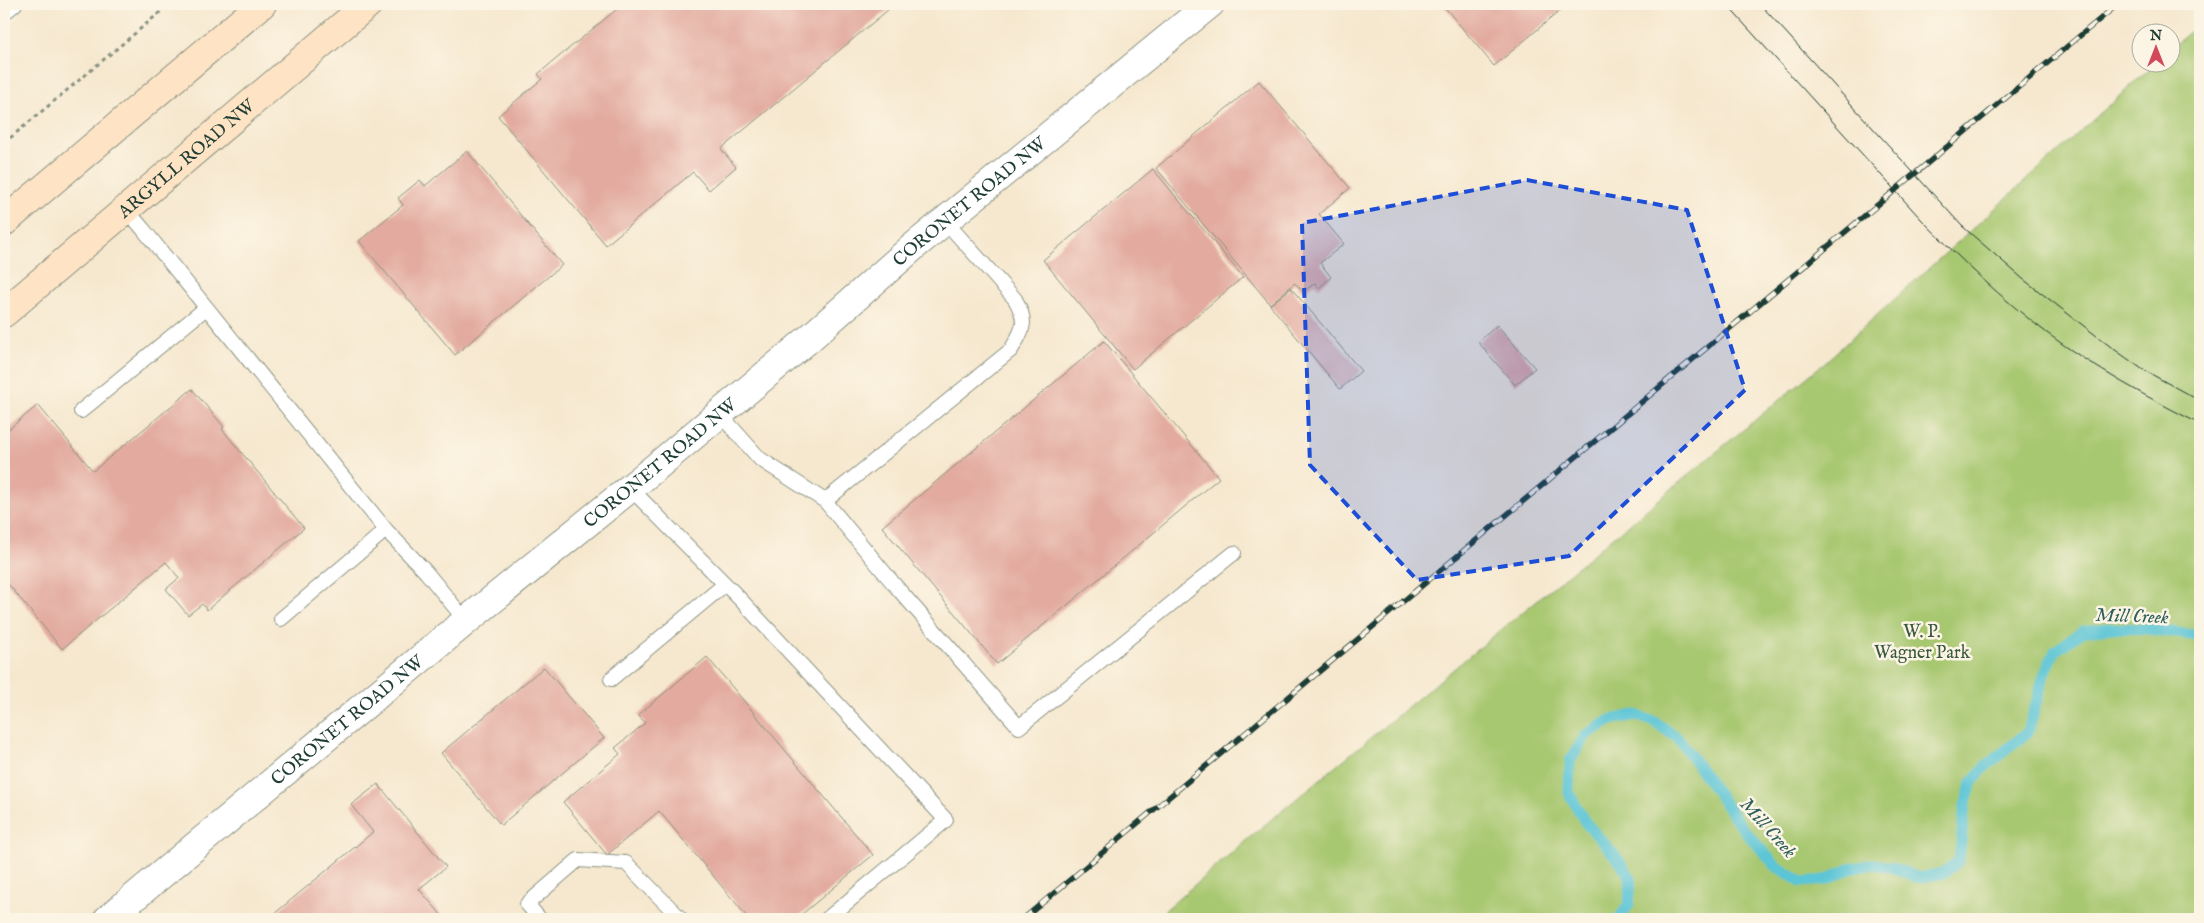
<svg xmlns="http://www.w3.org/2000/svg" width="2204" height="923" viewBox="0 0 2204 923" font-family="'IM FELL English',serif">
	<style>
		.green { fill: #a7c76f; stroke: #638252 }
		.lines { fill: none; stroke-linecap: round; stroke-linejoin: round }
		.stream { stroke: #5bc5d6; stroke-width: 11 }
		.building { fill: #e3aba0 }
		.service-casing { stroke: #8a9282; stroke-width: 16 }
		.minor-casing { stroke: #8a9282; stroke-width: 30 }
		.secondary-casing { stroke: #8a9282; stroke-width: 30 }
		.path { stroke: #8a9282; stroke-width: 3; stroke-dasharray: 4 4; stroke-linecap: butt }
		.service { stroke: #fff; stroke-width: 14 }
		.minor { stroke: #fff; stroke-width: 28 }
		.secondary { stroke: #fee4c5; stroke-width: 28 }
		.tram { stroke: #1f3d34; stroke-width: 1 }
		.rail-casing { stroke: #1f3d34; stroke-width: 5.5 }
		.rail { stroke: #fcf5e5; stroke-width: 4; stroke-dasharray: 11; stroke-linecap: butt }
		.marked { fill: #1d4ed8; fill-opacity: 0.2; stroke: #1d4ed8; stroke-width: 4; stroke-dasharray: 10 6; stroke-linejoin: round }
		.labels { text-anchor: middle; stroke-width: 5; stroke-linejoin: round; paint-order: stroke }
		.street-label { font-size: 18px; fill: #1f3d34; stroke: #fcf5e5 }
		.park-label { font-size: 18px; fill: #3a5940; stroke: #fcf5e5 }
		.water-label { font-size: 19px; font-style: italic; fill: #2e5f5c; stroke: #fcf5e5 }
	</style>
	<rect width="100%" height="100%" fill="#fcf5e5"/>
	<filter id="ink" filterUnits="userSpaceOnUse"><feTurbulence type="fractalNoise" baseFrequency=".02" numOctaves="2"/><feDisplacementMap in="SourceGraphic" scale="10" xChannelSelector="R" yChannelSelector="G"/><feConvolveMatrix kernelMatrix="1 2 1 2 8 2 1 2 1" color-interpolation-filters="sRGB"/></filter>
	<filter id="wash" filterUnits="userSpaceOnUse"><feTurbulence type="fractalNoise" baseFrequency=".0096" numOctaves="4" result="noise"/><feDisplacementMap in="SourceGraphic" scale="20" xChannelSelector="R" yChannelSelector="G"/><feGaussianBlur stdDeviation="1.12" result="paint"/><feColorMatrix in="noise" values="0 0 0 0 0 0 0 0 0 0 0 0 0 0 0 0 0 1.4 0 .05"/><feComposite in="paint" operator="in"/></filter>
	<g filter="url(#wash)">
		<rect width="100%" height="100%" fill="#f6e8cf"/>
		<!-- green -->
		<path class="green" d="M2200,22V919H1155L1249,838L1823,364L2156,63L2172,62V48Z"/>
		<g class="lines">
			<!-- stream -->
			<path class="stream" d="M1619,919L1629,904L1631,878L1617,858L1585,822L1569,793L1570,761L1586,735L1611,720L1635,715L1655,722L1679,739L1743,829L1776,866L1801,882L1826,880L1849,869L1874,864L1894,868L1919,878L1943,873L1959,861L1965,805L1972,782L1984,768L2028,732L2044,675L2055,651L2083,631L2110,628L2148,629L2200,636"/>
		</g>
		<g id="blocks">
			<!-- building -->
			<path class="building" d="M623,4H895L721,149L736,167L709,190L693,172L606,245L498,116L542,79L538,74Z
				M1442,4H1568L1494,66Z
				M1259,81L1350,188L1319,214L1344,244L1320,263L1331,277L1319,288L1315,283L1303,292L1295,283L1270,304L1156,168Z
				M467,151L562,265L455,355L359,241L403,205L398,198L420,180L425,186Z
				M1153,169L1243,277L1133,369L1043,260Z
				M1291,288L1361,371L1340,389L1270,305Z
				M1497,325L1535,368L1515,385L1478,342Z
				M1104,341L1219,478L997,664L882,527Z
				M192,389L224,427L222,429L304,528L207,610L202,604L188,615L166,589L179,578L166,562L62,649L4,579V433L38,405L93,471Z
				M707,657L873,855L796,919H749L659,811L607,855L563,802L620,754L615,748L645,723L638,715Z
				M544,667L604,738L501,825L441,753Z
				M378,784L446,867L419,889L445,919H268L373,832L351,805Z"/>
		</g>
	</g>
	<g filter="url(#ink)">
		<use href="#blocks" fill-opacity="0" stroke="#8a9282" stroke-width="1"/>
		<g class="lines">
			<!-- service casing -->
			<g class="service-casing">
				<path id="service" d="M4,13L15,4
					M126,209L143,229L386,530L426,572L466,621
					M81,411L206,308
					M719,413L760,459L825,501L893,583L1019,727L1234,553
					M630,488L739,598L946,820L827,919
					M825,501L1011,350C1024,328 1028,322 1015,299L945,221
					M281,619L386,530
					M611,679L724,585
					M540,919L527,904L578,860L626,863L681,919"/>
			</g>
			<!-- minor casing -->
			<g class="minor-casing">
				<g id="minor">
					<path id="s1" d="M108,919L466,621L656,467L811,337L913,247L1210,4"/>
				</g>
			</g>
			<!-- secondary casing -->
			<g class="secondary-casing">
				<g id="secondary">
					<path d="M4,222L262,4"/>
					<path id="s2" d="M4,313L368,4"/>
				</g>
			</g>
			<!-- path -->
			<path class="path" d="M4,143L170,4"/>
			<!-- service -->
			<use href="#service" class="service"/>
			<!-- minor -->
			<use href="#minor" class="minor"/>
			<!-- secondary -->
			<use href="#secondary" class="secondary"/>
			<!-- tram -->
			<path class="tram" d="M1726,4L1921,219C1960,259 2002,299 2047,333C2094,368 2148,398 2200,424
				M1760,4L1962,226L2023,279L2111,347L2142,369L2200,401"/>
			<!-- rail casing -->
			<g class="rail-casing">
				<path id="rail" d="M1023,919L2118,4"/>
			</g>
			<!-- rail -->
			<use href="#rail" class="rail"/>
		</g>
	</g>
	<!-- marked area -->
	<path class="marked" d="M1527,180L1687,210L1745,390L1569,556L1417,580L1310,465L1302,223Z"/>
	<g class="labels">
		<!-- street labels -->
		<g class="street-label">
			<text dy="6" stroke="none"><textPath href="#s2" startOffset="239">ARGYLL ROAD NW</textPath></text>
			<text dy="6" stroke="none"><textPath href="#s1" startOffset="1121">CORONET ROAD NW</textPath></text>
			<text dy="6" stroke="none"><textPath href="#s1" startOffset="716">CORONET ROAD NW</textPath></text>
			<text dy="6" stroke="none"><textPath href="#s1" startOffset="311">CORONET ROAD NW</textPath></text>
		</g>
		<!-- park labels -->
		<g class="park-label">
			<text x="1922" y="637">W. P.<tspan x="1922" dy="21">Wagner Park</tspan></text>
		</g>
		<!-- water labels -->
		<g class="water-label">
			<text transform="translate(2132 615) rotate(2)" y="7">Mill Creek</text>
			<text transform="translate(1769 827) rotate(48)" y="7">Mill Creek</text>
		</g>
	</g>
	<!-- margin -->
	<rect width="2204" height="923" fill="none" stroke="#fcf5e5" stroke-width="20"/>
	<!-- north arrow -->
	<g transform="translate(2156 48)"><circle r="24" fill="#fcf5e5" stroke="#a4ab9e"/>
	<path d="M0-4L9 19L0 12L-9 19Z" fill="#d1495b"/>
	<text y="-8" font-size="14" font-weight="bold" text-anchor="middle" fill="#1f3d34">N</text>
	</g>
</svg>
